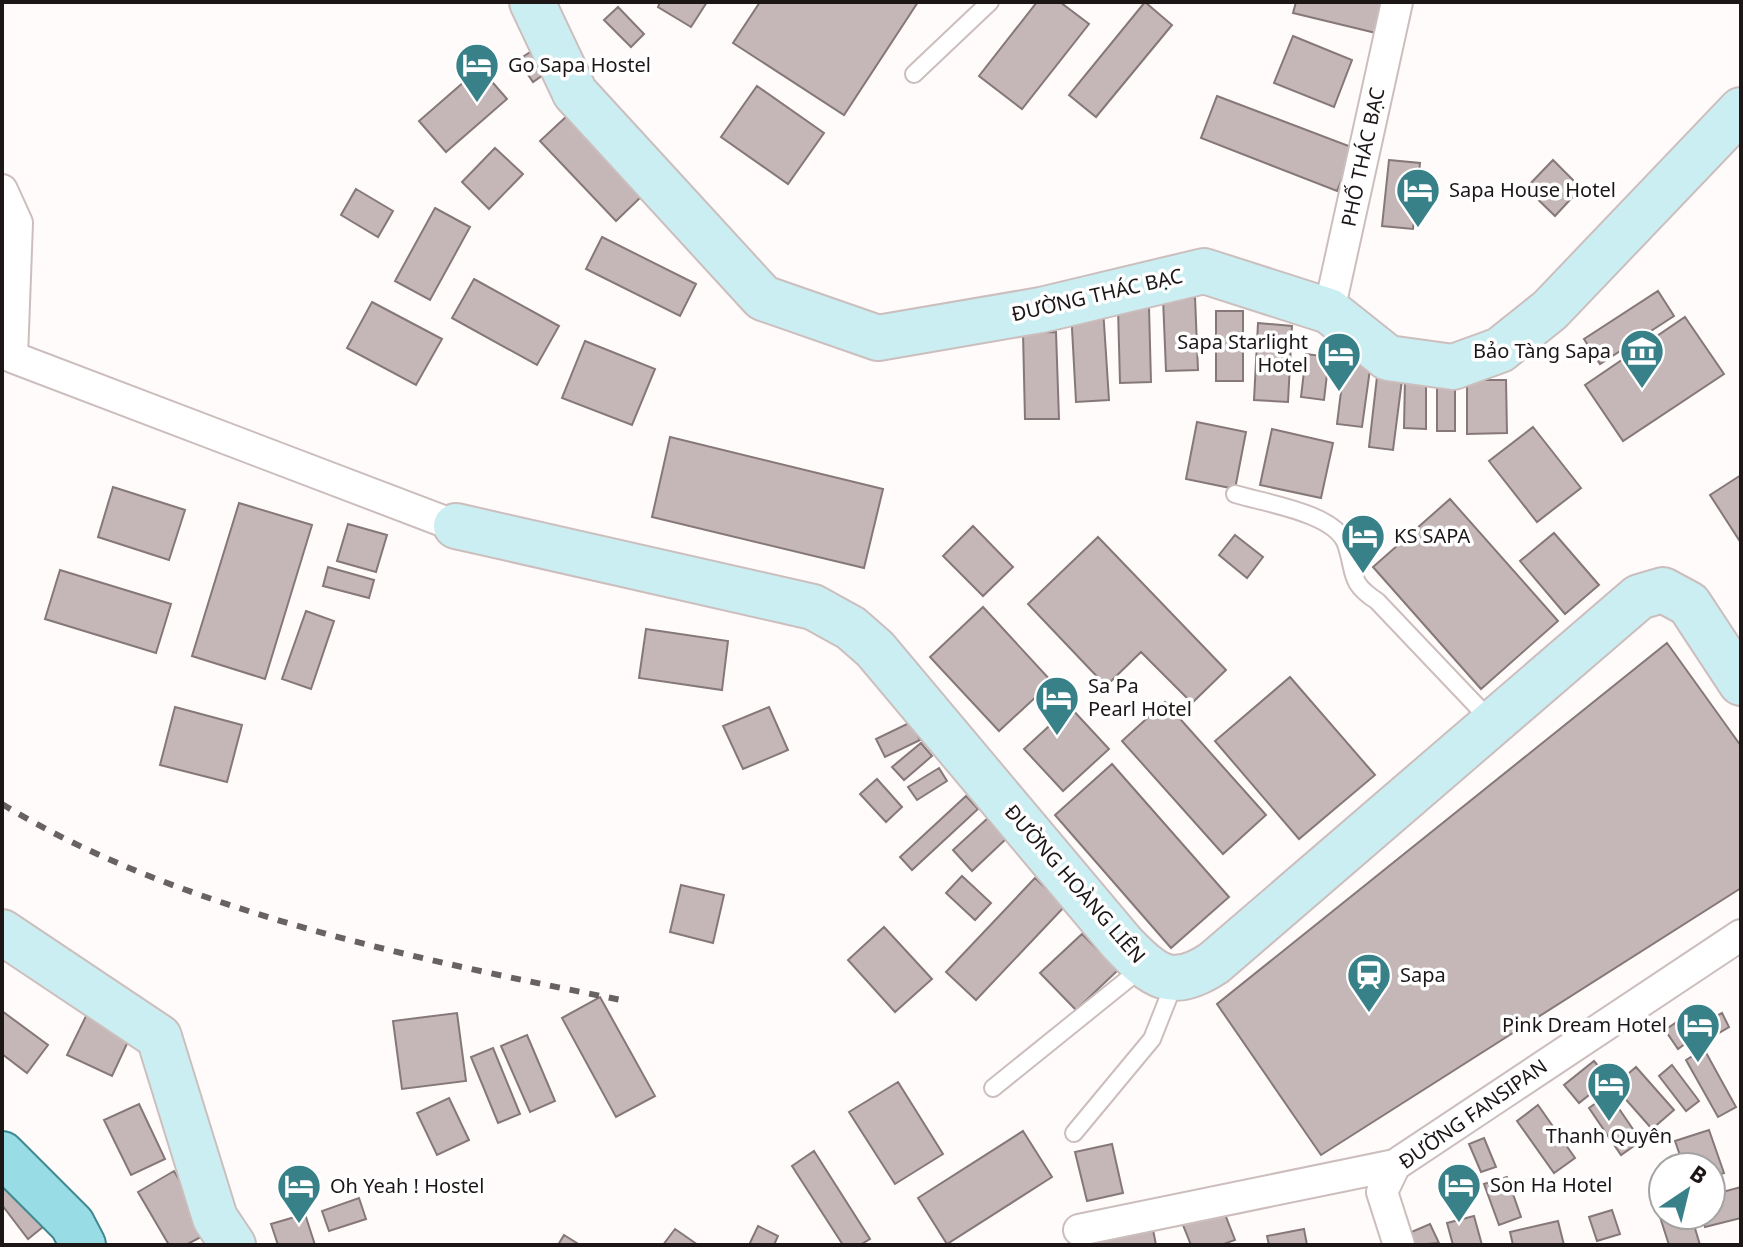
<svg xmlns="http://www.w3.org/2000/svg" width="1743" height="1247" viewBox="0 0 1743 1247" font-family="'Noto Sans',sans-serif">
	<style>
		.building { fill: #c5b7b7; stroke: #867878; stroke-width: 2 }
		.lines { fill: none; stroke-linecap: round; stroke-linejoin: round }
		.lane-casing { stroke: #cdbebe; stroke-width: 20 }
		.street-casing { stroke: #cdbebe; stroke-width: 34 }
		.secondary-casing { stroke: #cdbebe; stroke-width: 48 }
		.primary-casing { stroke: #408991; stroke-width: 48 }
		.lane { stroke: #fff; stroke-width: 16 }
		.street { stroke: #fff; stroke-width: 30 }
		.secondary { stroke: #cbeef2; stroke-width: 44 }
		.primary { stroke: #98dde5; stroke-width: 44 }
		.rail { stroke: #686362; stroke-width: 6; stroke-dasharray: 10 10; stroke-linecap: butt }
		.labels { text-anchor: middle; stroke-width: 7; stroke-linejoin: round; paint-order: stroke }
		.poi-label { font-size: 20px; fill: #1c1716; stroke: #fff; text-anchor: start }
		.street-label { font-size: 20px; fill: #1c1716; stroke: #fff }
	</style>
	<rect width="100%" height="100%" fill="#fefbfa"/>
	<!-- building -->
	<path class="building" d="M660,2H707L691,27L658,7Z
		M760,2H918L844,115L733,43Z
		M1037,2H1060L1089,24L1022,109L979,76Z
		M1145,2L1172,25L1096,117L1069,95Z
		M1296,2H1383L1376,33L1293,13Z
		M618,7L644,34L631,47L604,20Z
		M1293,36L1352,60L1334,107L1274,83Z
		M541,45L556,66L533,82L518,60Z
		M480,68L507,99L446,152L419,121Z
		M757,86L824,133L788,184L721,137Z
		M1217,96L1354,148L1337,191L1201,138Z
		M568,115L644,194L616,221L540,141Z
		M495,148L523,174L489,209L462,182Z
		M1389,160L1420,163L1413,229L1382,226Z
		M1553,160L1581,188L1555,216L1526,188Z
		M356,189L393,211L378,237L341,215Z
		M435,208L470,227L430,300L395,281Z
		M602,237L696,284L680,316L586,269Z
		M474,279L559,326L537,365L452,318Z
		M1658,291L1674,316L1600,364L1584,339Z
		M1195,297L1198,370L1166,371L1163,298Z
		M372,302L442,339L416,385L347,348Z
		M1149,307L1151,382L1120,383L1118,308Z
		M1103,308L1109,400L1076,402L1071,310Z
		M1216,311H1243V381H1216Z
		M1685,317L1724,374L1623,441L1585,385Z
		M1258,323L1292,326L1288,402L1254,400Z
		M1056,332L1059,419H1025L1023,333Z
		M585,341L655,369L632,425L562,398Z
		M1306,354L1329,357L1324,400L1301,397Z
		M1345,359L1371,362L1362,427L1337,424Z
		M1378,368L1403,372L1393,450L1369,447Z
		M1405,378L1426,379V429L1404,428Z
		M1467,380H1506L1507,433L1467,434Z
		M1437,382H1455V431H1437Z
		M1197,422L1246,432L1235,489L1186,479Z
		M1533,427L1581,488L1537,522L1489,461Z
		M1272,429L1333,443L1321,498L1260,485Z
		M670,437L883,489L864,568L652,517Z
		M1741,475V543L1710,495Z
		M113,487L185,510L169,560L98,537Z
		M1450,499L1558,621L1481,689L1373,567Z
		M239,503L312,525L265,679L192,656Z
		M348,524L387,535L376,572L337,561Z
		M973,526L1013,567L983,596L943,556Z
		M1554,533L1599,585L1565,614L1520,561Z
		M1235,535L1263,557L1247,578L1219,555Z
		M1098,537L1226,670L1192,703L1141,652L1106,686L1028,604Z
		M328,567L374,580L369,598L323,586Z
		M60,570L171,604L156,653L45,619Z
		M983,607L1052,682L999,731L930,657Z
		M306,611L334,621L311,689L282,679Z
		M646,629L728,641L722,690L639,678Z
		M1667,643L1741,746V888L1321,1155L1217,1004Z
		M1290,677L1375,775L1299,839L1215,741Z
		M1165,702L1266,815L1223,854L1122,741Z
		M175,707L242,725L227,782L160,765Z
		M769,707L788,750L743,769L723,726Z
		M1070,707L1109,749L1063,791L1024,749Z
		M911,722L920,740L885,757L876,739Z
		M921,743L932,756L904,780L892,767Z
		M1112,764L1229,897L1171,948L1055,815Z
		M939,768L947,781L917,800L908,787Z
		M877,779L902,807L886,822L860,794Z
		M966,796L978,809L912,870L900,857Z
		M988,818L1006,839L972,871L953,850Z
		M962,876L991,903L975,920L946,893Z
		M1035,878L1065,906L976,1000L946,972Z
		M681,885L724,895L713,943L670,932Z
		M884,927L932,979L895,1012L848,960Z
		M1082,934L1118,970L1076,1010L1040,973Z
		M600,997L655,1096L616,1117L562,1018Z
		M2,1011L48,1045L27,1073L2,1054Z
		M88,1012L132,1033L112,1076L67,1055Z
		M457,1013L466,1081L402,1089L393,1021Z
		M1722,1013L1729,1027L1712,1037L1704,1023Z
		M1684,1017L1697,1035L1678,1049L1665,1030Z
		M527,1035L555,1101L530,1112L501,1046Z
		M493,1048L520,1114L498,1123L471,1057Z
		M1704,1049L1736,1107L1718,1117L1686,1060Z
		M1594,1061L1609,1079L1579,1103L1564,1085Z
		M1672,1065L1699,1101L1686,1111L1659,1076Z
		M1636,1067L1674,1110L1652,1129L1614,1086Z
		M898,1082L943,1154L895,1184L849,1112Z
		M1609,1094L1641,1141L1621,1155L1589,1108Z
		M449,1098L469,1140L437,1155L417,1113Z
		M139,1104L165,1159L131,1175L104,1120Z
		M1538,1105L1575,1158L1554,1173L1517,1121Z
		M1709,1130L1724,1173L1711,1177V1167H1684L1675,1141Z
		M1023,1131L1052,1177L947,1244L918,1198Z
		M1484,1138L1496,1167L1481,1172L1469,1144Z
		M1112,1144L1123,1193L1087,1201L1075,1152Z
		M814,1151L870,1239L860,1245H843L792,1166Z
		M174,1171L210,1232L186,1245H169L138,1192Z
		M1507,1177L1521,1217L1499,1225L1484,1184Z
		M17,1178L49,1222L28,1239L2,1205V1189Z
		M1741,1187V1218L1705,1227L1702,1215H1711V1195Z
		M1663,1189V1215H1691L1700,1245H1669L1652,1192Z
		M359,1198L366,1219L329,1231L322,1211Z
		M1221,1204L1235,1240L1221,1245H1191L1181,1220Z
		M1612,1210L1620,1234L1597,1241L1589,1217Z
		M305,1214L315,1245H278L271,1224Z
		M1474,1216L1482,1245H1453L1447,1223Z
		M1151,1219L1156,1245H1080L1078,1232Z
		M1558,1221L1564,1245H1513L1510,1232Z
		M1430,1224L1439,1243L1415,1245L1409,1233Z
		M758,1226L778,1236L774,1245H749Z
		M675,1229L698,1245H663Z
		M1304,1229L1307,1245H1269L1267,1236Z
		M564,1235L580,1245H558Z"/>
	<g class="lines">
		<!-- lane casing -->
		<g class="lane-casing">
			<path id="lane" d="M914,74L990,2
				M1235,494C1264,503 1335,513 1346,544C1356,574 1348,582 1377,601L1492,722
				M993,1088L1143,967
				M1074,1133L1152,1039L1175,981"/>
		</g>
		<!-- street casing -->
		<g class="street-casing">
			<path id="street" d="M2,190L17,223L12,357L456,526
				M1329,311L1397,2
				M1079,1230L1395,1165
				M1399,1245L1382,1192L1395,1165L1741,935"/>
		</g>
		<!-- secondary casing -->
		<g class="secondary-casing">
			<path id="secondary" d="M532,2L575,93L763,298L878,338L1041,310L1204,271L1329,311L1388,358L1453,367L1500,350L1550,310L1741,110
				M456,526L813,607L851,628L875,649L1122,943C1154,977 1172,991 1214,963L1639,597L1663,590L1689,604L1741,683
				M2,932L159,1037L215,1218L233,1245"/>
		</g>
		<!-- primary casing -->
		<g class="primary-casing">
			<path id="primary" d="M2,1154L72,1224L83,1245"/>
		</g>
		<!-- lane -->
		<use href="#lane" class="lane"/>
		<!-- street -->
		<use href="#street" class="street"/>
		<!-- secondary -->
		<use href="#secondary" class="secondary"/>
		<!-- primary -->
		<use href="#primary" class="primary"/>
		<!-- rail -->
		<path class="rail" d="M2,804C177,911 421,960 621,1000"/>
	</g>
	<!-- icons -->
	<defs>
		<g id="hotel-pin" transform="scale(2.3)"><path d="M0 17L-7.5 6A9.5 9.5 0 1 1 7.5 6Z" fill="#398189" stroke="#fff"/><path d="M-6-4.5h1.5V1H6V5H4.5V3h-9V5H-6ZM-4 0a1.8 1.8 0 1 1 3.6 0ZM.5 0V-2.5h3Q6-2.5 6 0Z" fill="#fff"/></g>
		<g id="museum-pin" transform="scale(2.3)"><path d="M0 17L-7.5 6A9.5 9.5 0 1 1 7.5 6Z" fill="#398189" stroke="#fff"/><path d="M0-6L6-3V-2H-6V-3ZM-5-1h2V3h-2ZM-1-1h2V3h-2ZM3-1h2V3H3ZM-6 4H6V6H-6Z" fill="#fff"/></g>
		<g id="station-pin" transform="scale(2.3)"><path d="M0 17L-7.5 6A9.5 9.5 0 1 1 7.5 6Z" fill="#398189" stroke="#fff"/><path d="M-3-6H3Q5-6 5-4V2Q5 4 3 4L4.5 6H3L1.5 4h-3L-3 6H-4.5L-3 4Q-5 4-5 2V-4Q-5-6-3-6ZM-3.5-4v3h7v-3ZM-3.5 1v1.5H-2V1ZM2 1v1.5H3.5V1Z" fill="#fff"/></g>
	</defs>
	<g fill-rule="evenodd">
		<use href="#hotel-pin" x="477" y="65"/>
		<use href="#hotel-pin" x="1418" y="190"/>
		<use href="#museum-pin" x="1642" y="351"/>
		<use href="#hotel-pin" x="1339" y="354"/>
		<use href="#hotel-pin" x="1363" y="536"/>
		<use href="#hotel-pin" x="1057" y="698"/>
		<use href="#station-pin" x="1369" y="975"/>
		<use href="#hotel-pin" x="1698" y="1025"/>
		<use href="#hotel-pin" x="1609" y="1084"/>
		<use href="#hotel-pin" x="1459" y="1185"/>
		<use href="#hotel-pin" x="299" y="1186"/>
	</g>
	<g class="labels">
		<!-- poi labels -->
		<g class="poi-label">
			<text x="508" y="72">Go Sapa Hostel</text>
			<text x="1449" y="197">Sapa House Hotel</text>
			<text x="1308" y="349" text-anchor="end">Sapa Starlight<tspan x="1308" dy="23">Hotel</tspan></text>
			<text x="1611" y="358" text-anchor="end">Bảo Tàng Sapa</text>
			<text x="1394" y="543">KS SAPA</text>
			<text x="1088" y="693">Sa Pa<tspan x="1088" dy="23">Pearl Hotel</tspan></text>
			<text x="1400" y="982">Sapa</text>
			<text x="1667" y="1032" text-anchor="end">Pink Dream Hotel</text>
			<text x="1609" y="1143" text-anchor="middle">Thanh Quyên</text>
			<text x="1490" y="1192">Son Ha Hotel</text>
			<text x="330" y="1193">Oh Yeah ! Hostel</text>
		</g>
		<!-- street labels -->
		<g class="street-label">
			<text transform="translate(1363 157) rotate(-78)" y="7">PHỐ THÁC BẠC</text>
			<text transform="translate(1097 295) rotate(-13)" y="7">ĐƯỜNG THÁC BẠC</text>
			<text transform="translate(1075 884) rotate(49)" y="7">ĐƯỜNG HOÀNG LIÊN</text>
			<text transform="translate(1473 1114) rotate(-35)" y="7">ĐƯỜNG FANSIPAN</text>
		</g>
	</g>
	<!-- border -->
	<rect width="1743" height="1247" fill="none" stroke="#1c1716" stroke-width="8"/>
	<!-- north arrow -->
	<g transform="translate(1687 1191) rotate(35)"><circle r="38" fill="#ffffff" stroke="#a4a2a2" stroke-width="2"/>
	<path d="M0-6L14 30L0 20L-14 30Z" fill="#398189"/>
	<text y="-12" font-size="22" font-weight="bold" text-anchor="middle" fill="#1c1716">B</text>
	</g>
</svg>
